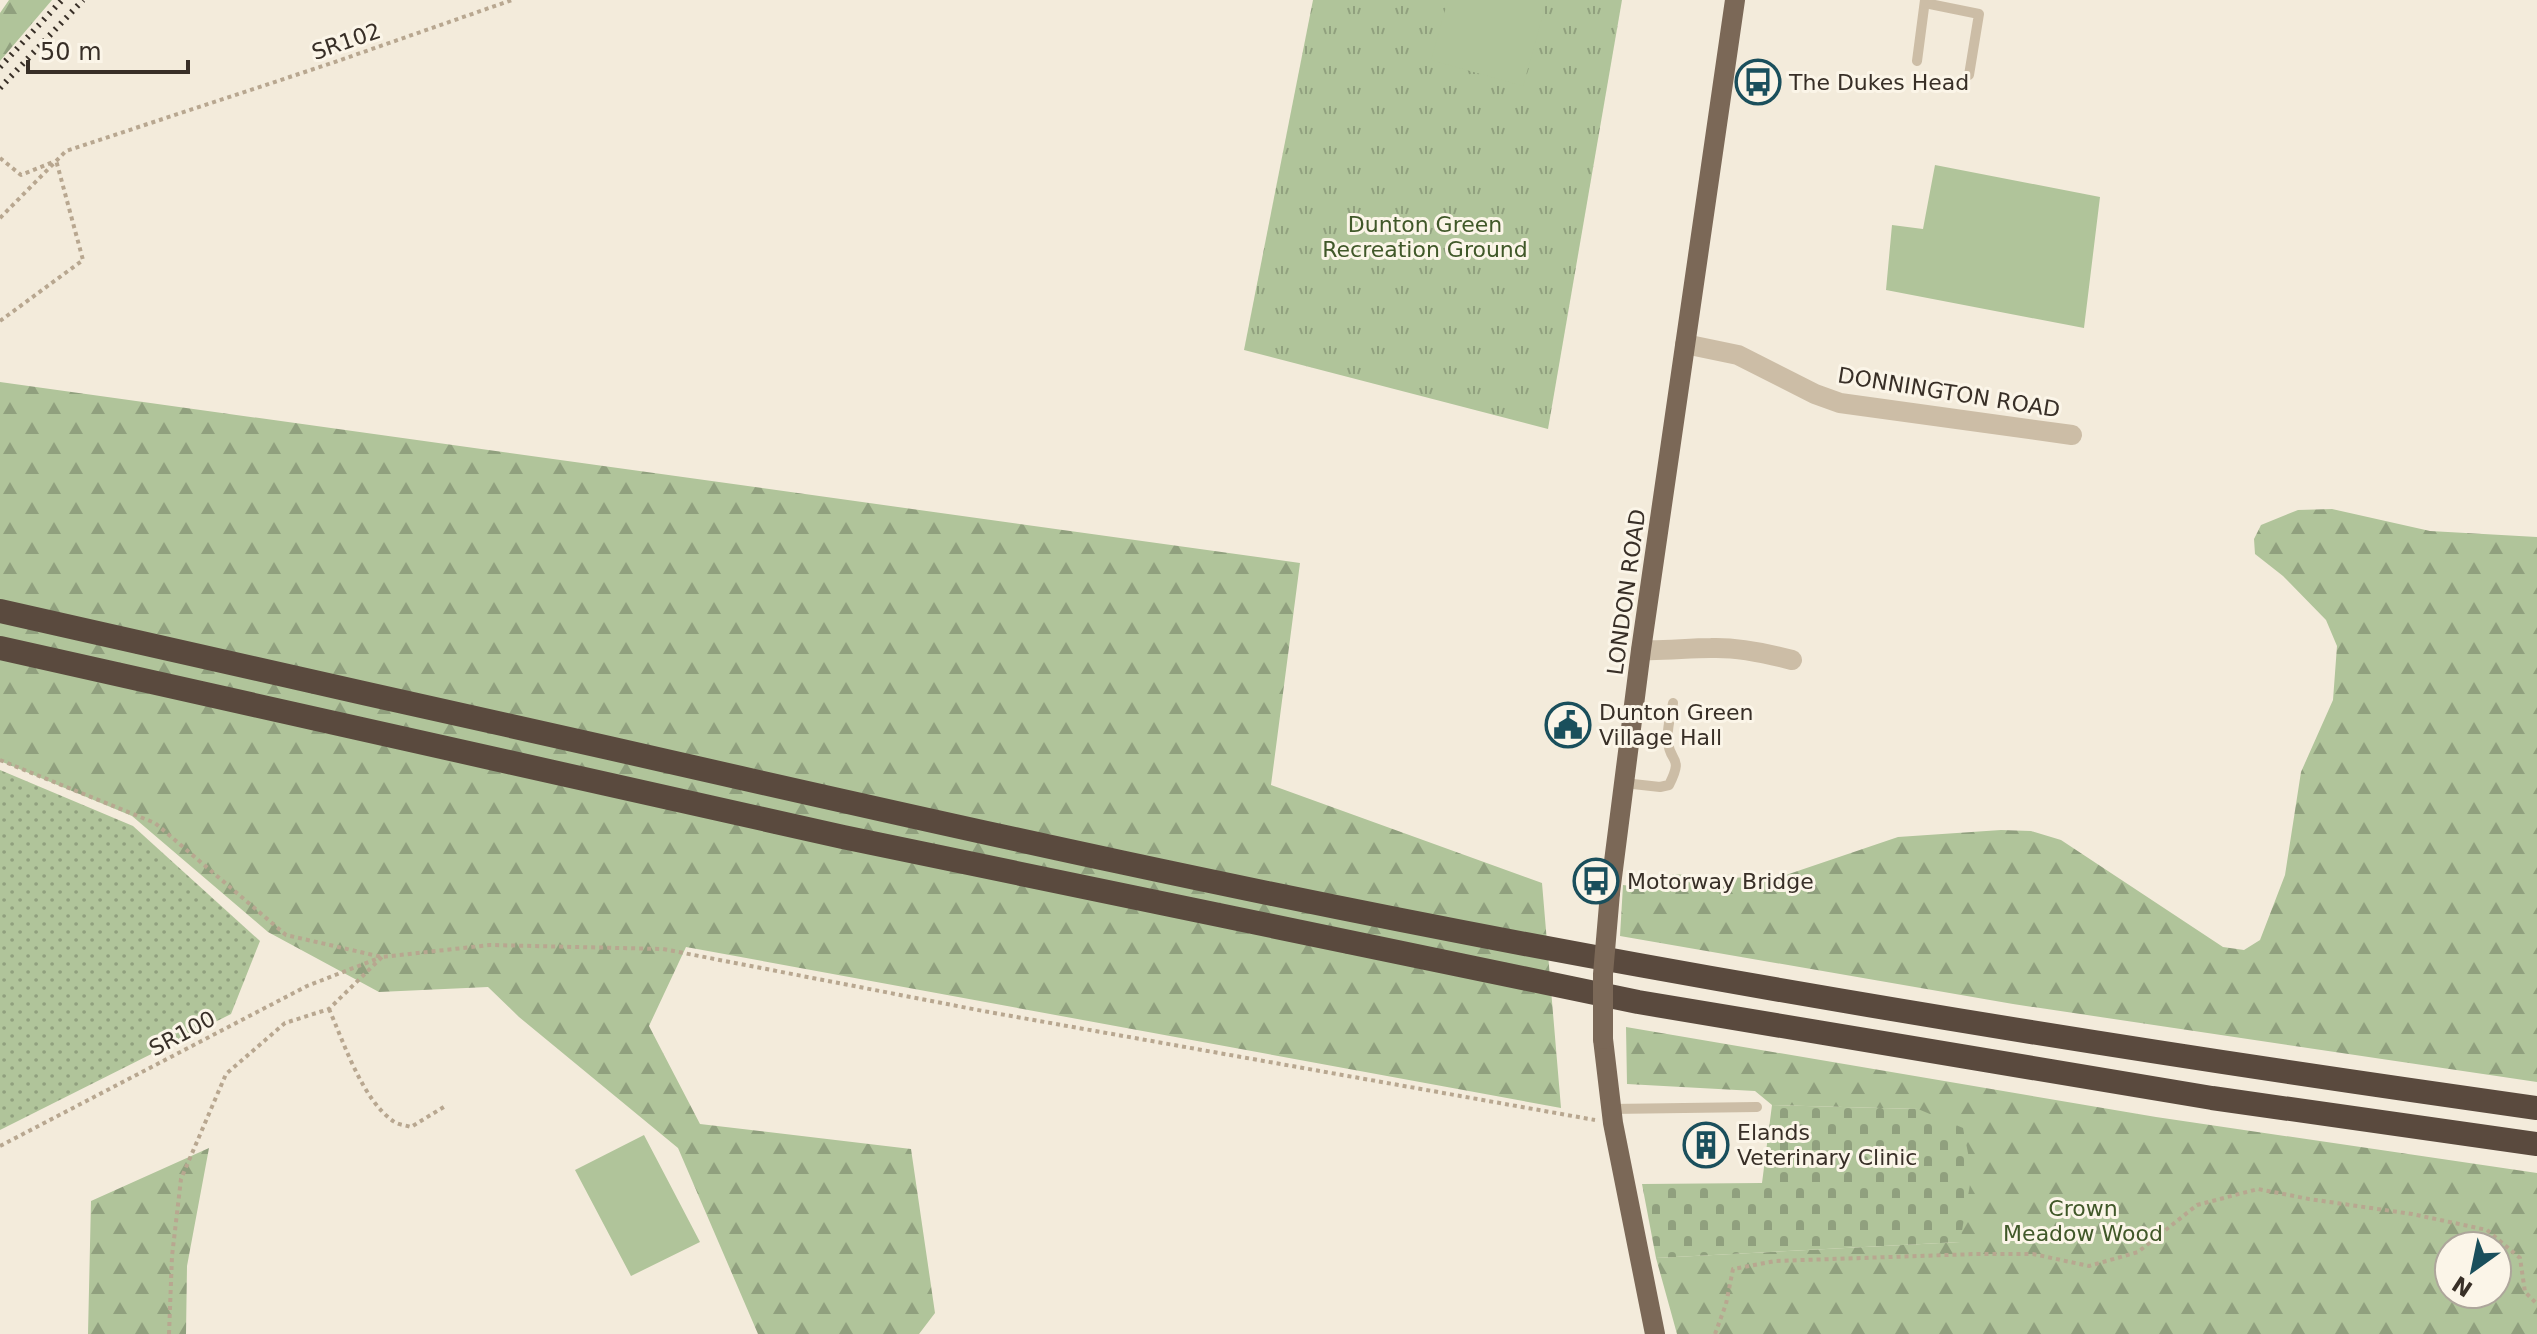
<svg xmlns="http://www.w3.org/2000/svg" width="2537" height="1334" viewBox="0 0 2537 1334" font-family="'DejaVu Sans',sans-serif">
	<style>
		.grass { fill: url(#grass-dots) }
		.forest { fill: url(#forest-firs); fill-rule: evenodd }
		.cemetery { fill: url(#cemetery-stones) }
		.park { fill: url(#park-tufts) }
		.garden { fill: #b0c49a }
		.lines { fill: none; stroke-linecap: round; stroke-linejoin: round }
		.path { stroke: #b8a790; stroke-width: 4; stroke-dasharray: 4 4; stroke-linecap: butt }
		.lane { stroke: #ccbda6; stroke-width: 10 }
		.street { stroke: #ccbda6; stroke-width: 20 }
		.primary { stroke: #7b6857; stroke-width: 20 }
		.highway { stroke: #5a4a3e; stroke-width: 24 }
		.rail { stroke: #382f27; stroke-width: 6; stroke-dasharray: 2 6; stroke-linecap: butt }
		.primary-bridge { stroke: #7b6857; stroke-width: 20 }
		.labels { text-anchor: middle; stroke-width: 6; stroke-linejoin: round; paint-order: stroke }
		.street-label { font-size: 22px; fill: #382f27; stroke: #fbf5e8 }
		.poi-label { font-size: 22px; fill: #382f27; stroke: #fbf5e8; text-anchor: start }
		.park-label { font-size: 22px; fill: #405829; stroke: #fbf5e8 }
	</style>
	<defs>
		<pattern id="grass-dots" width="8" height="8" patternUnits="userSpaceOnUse" patternTransform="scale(2)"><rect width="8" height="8" fill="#b0c49a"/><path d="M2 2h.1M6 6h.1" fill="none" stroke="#90a07e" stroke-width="1.8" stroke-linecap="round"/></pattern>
		<pattern id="forest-firs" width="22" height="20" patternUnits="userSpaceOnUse" patternTransform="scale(2)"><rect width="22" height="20" fill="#b0c49a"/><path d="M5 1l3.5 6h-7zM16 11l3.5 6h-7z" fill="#90a07e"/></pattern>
		<pattern id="cemetery-stones" width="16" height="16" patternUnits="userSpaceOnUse" patternTransform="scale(2)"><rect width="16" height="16" fill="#b0c49a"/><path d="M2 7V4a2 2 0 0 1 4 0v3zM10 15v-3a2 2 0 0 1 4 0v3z" fill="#90a07e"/></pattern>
		<pattern id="park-tufts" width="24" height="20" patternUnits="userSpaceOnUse" patternTransform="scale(2)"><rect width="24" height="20" fill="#b0c49a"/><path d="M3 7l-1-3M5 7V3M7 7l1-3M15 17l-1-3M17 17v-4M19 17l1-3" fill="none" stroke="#90a07e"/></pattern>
	</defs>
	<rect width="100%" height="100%" fill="#f3ebdb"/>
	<!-- grass -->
	<path class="grass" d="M0,770L133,826L260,941L231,1014L0,1130Z"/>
	<!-- forest -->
	<path class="forest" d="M9,0H52L0,61V13Z
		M0,382L1300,563L1271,785L1542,883L1561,1108L686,947L649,1026L700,1124L911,1149L935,1313L919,1334H758L678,1148L519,1017L488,987L379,992L268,932L132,816L0,761Z
		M2332,509L2430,531L2537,537V1082L2013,1004L1620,936L1623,885L1660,890L1673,874L1727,878L1783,876L1898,837L2001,830L2031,831L2061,840L2223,947L2244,950L2260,940L2285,875L2301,772L2333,700L2337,646L2326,620L2283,576L2255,554L2254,539L2261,525L2298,510Z
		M1626,1027L2156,1117L2537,1173V1334H1677L1656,1258L1960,1242L1918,1109L1772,1105L1755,1091L1627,1084ZM2449,1246H2497V1294H2449Z
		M209,1148L187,1266L186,1334H88L91,1201Z"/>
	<!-- cemetery -->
	<path class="cemetery" d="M1772,1105L1918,1109L1963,1128L1972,1173L1960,1242L1656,1258L1642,1184L1762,1183Z"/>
	<!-- park -->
	<path class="park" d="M1313,0H1622L1548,429L1244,350Z"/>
	<!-- garden -->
	<path class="garden" d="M1448,0H1547L1523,86L1431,60Z
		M1935,165L2100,197L2084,328L1886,290L1892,225L1923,229Z
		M644,1135L700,1242L631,1276L575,1170Z"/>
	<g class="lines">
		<!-- path -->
		<path class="path" d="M0,158L21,175L53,162
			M0,218L66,151L332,63L512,0
			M0,321L83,260L56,160
			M0,760L155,823L286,935L382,957L490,945L663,949L983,1011L1595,1120
			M329,1009C344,1043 362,1099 393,1121C398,1125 405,1125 411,1127L447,1105
			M0,1146L307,986L379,958
			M169,1334L172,1256L181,1179L226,1074L285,1023L329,1009L382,957
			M1715,1334L1726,1304L1733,1269L1775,1261L1976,1254H2033L2089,1266L2138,1252L2197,1205L2258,1189L2309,1199L2412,1214L2487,1230L2520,1258L2525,1292L2537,1304"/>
		<!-- lane -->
		<path class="lane" d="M1925,3L1979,14L1969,75
			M1917,61L1925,0
			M1624,783L1660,787L1669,785C1684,755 1670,764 1668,742C1666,730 1671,715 1673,703
			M1611,1109L1757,1107"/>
		<!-- street -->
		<path class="street" d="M1685,344L1738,355L1815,394L1840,403L2072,435
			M1641,650C1665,651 1687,648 1711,648C1739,647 1766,653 1792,660"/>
		<!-- primary -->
		<path class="primary" d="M1610,893L1641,650L1735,0
			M1603,1039L1613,1123L1655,1334"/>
		<!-- highway -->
		<path class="highway" d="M0,611C203,658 406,702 609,748C951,826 1293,903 1639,965C1937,1019 2237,1066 2537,1108
			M0,648L843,837L1638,1002L2212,1098L2537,1144"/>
		<!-- rail -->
		<path class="rail" d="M0,67L62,0
			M0,88L83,0"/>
		<!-- primary-bridge -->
		<path class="primary-bridge" d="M1603,1039V974L1610,893"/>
	</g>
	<!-- icons -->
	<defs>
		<g id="bus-ring" transform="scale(2.3)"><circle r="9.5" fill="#fbf5e8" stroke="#1a4f5c" stroke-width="1.5"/><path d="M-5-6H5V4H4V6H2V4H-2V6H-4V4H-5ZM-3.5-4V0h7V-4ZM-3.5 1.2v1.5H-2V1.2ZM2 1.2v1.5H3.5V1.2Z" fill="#1a4f5c"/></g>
		<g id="civic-ring" transform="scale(2.3)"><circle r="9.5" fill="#fbf5e8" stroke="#1a4f5c" stroke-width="1.5"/><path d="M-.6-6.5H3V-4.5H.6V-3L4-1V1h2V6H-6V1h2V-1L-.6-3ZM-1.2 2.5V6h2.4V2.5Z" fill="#1a4f5c"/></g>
		<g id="building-ring" transform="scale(2.3)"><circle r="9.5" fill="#fbf5e8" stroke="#1a4f5c" stroke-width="1.5"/><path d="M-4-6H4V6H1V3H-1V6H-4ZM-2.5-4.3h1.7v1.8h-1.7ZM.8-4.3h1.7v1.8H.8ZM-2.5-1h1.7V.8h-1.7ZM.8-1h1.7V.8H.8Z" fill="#1a4f5c"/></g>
	</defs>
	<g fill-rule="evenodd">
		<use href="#bus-ring" x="1758" y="82"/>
		<use href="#civic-ring" x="1568" y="725"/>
		<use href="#bus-ring" x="1596" y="881"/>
		<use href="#building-ring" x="1706" y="1145"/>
	</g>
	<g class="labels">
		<!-- street labels -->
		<g class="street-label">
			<text transform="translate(346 41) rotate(-19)" y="8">SR102</text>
			<text transform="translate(1949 392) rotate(9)" y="8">DONNINGTON ROAD</text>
			<text transform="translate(1626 592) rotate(-82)" y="8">LONDON ROAD</text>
			<text transform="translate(182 1033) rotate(-28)" y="8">SR100</text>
		</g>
		<!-- poi labels -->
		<g class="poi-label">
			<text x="1789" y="90">The Dukes Head</text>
			<text x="1599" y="720">Dunton Green<tspan x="1599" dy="25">Village Hall</tspan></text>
			<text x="1627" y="889">Motorway Bridge</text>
			<text x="1737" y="1140">Elands<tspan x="1737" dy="25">Veterinary Clinic</tspan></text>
		</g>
		<!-- park labels -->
		<g class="park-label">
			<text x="1425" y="232">Dunton Green<tspan x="1425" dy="25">Recreation Ground</tspan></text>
			<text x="2083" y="1216">Crown<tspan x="2083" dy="25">Meadow Wood</tspan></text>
		</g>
	</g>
	<!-- north arrow -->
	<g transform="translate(2473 1270) rotate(213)"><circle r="38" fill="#fbf5e8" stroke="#ada69b" stroke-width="2"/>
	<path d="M0-6L14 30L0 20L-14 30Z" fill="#1a4f5c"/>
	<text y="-12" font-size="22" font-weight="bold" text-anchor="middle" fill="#382f27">N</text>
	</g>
	<!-- scale -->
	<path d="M28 60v12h160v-12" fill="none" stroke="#382f27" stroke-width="4"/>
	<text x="40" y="60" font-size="24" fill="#382f27" stroke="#fbf5e8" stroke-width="6" paint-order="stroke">50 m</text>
</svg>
